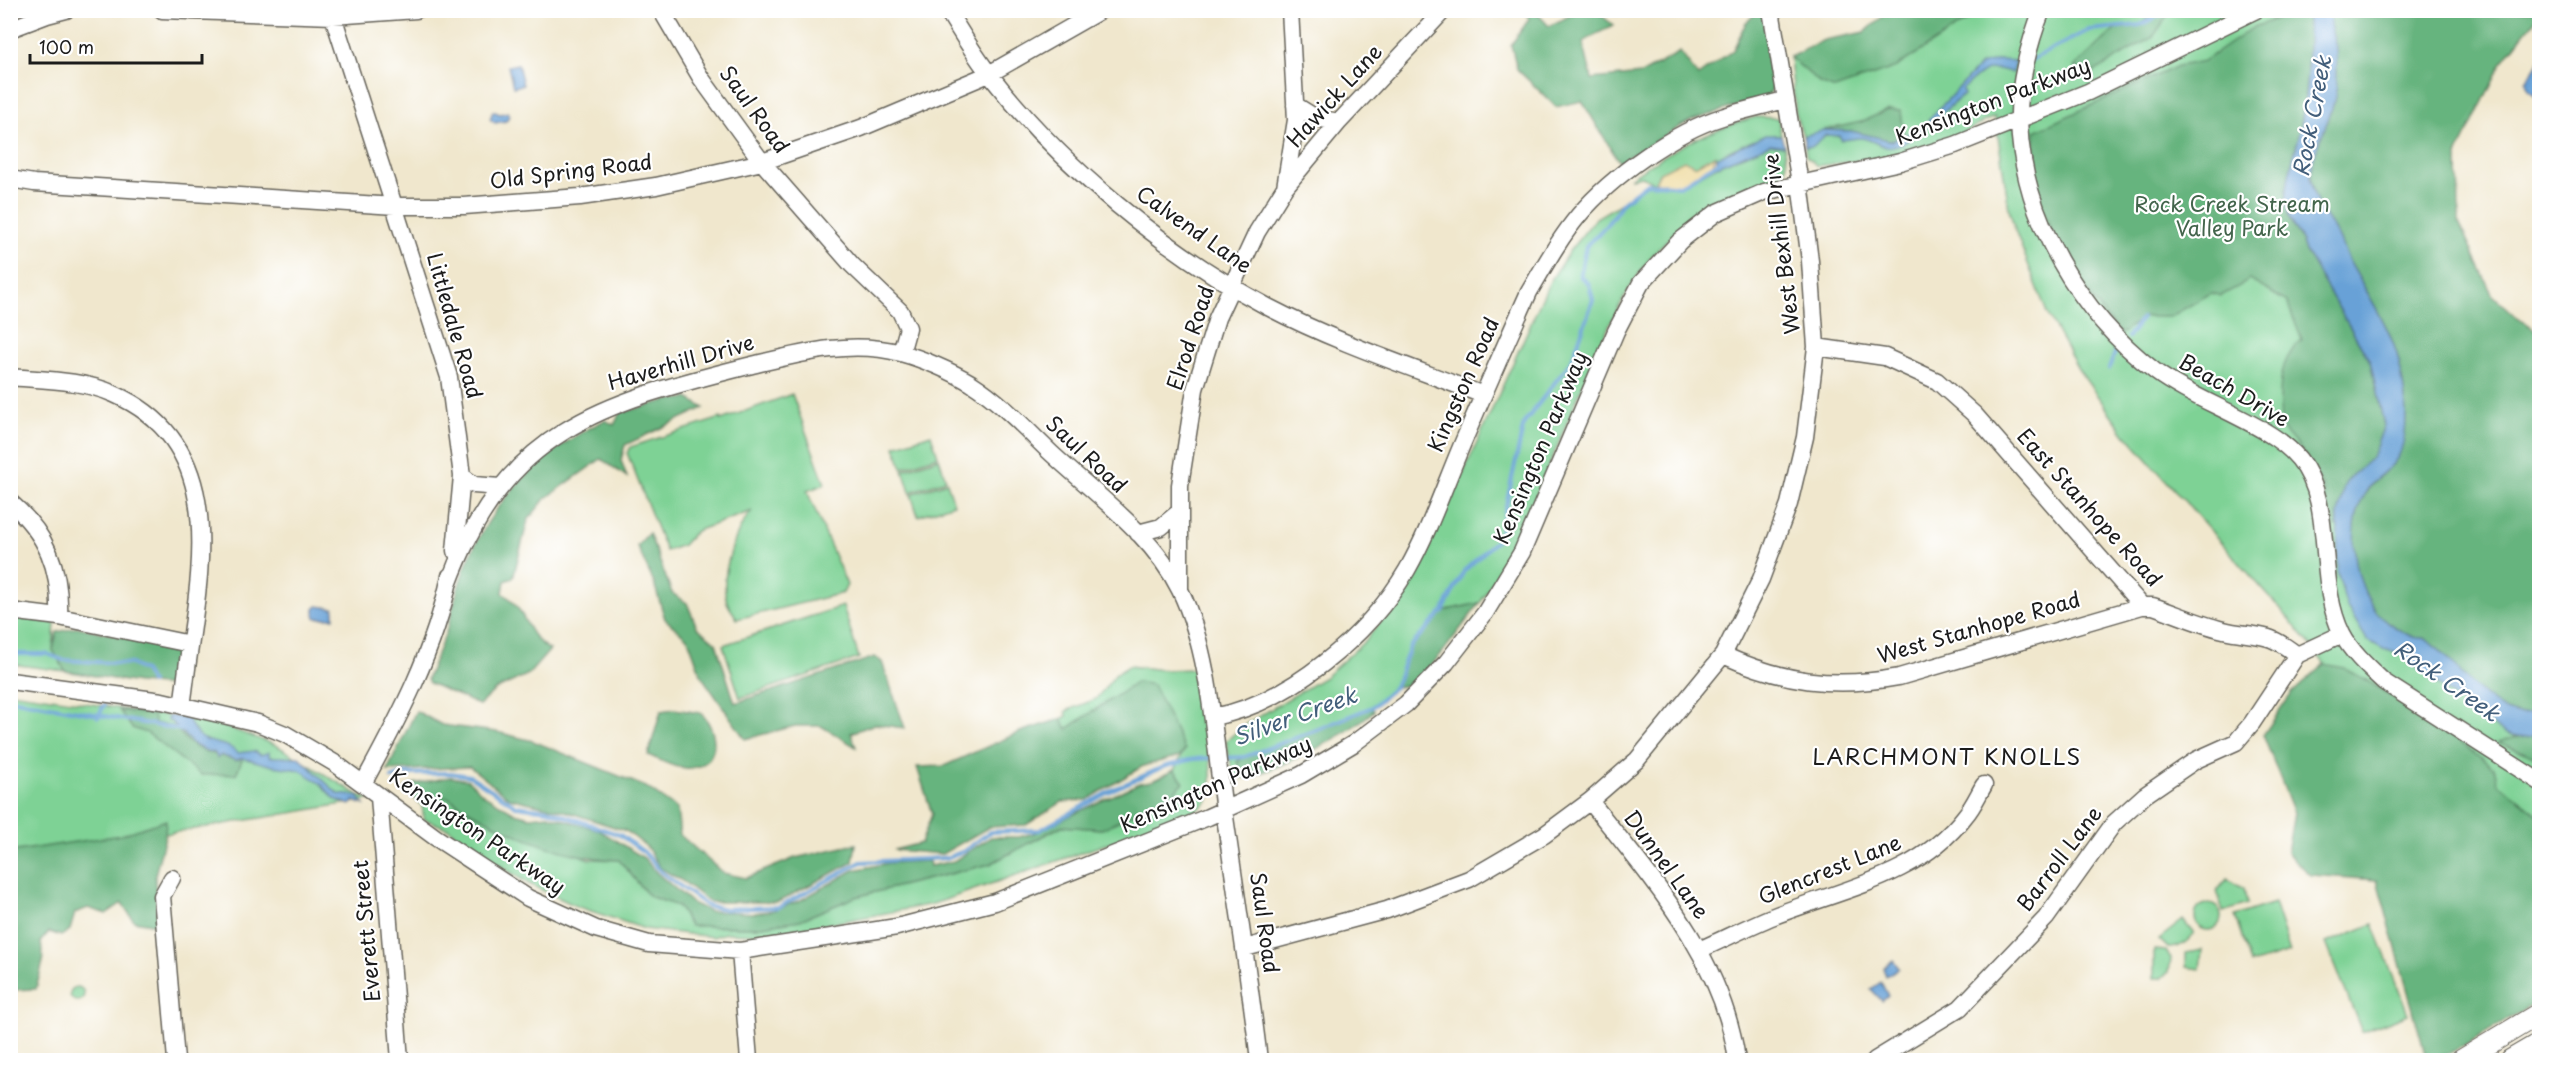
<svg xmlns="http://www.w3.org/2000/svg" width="2550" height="1071" viewBox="0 0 2550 1071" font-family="'Playpen Sans',sans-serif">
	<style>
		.green { fill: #7ed295; stroke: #4d7758; stroke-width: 1.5 }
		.forest { fill: #66b47e; stroke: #41684d; stroke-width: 1.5 }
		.sand { fill: #eeda9e; stroke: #857b5d; stroke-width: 1.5 }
		.water { fill: #68a1d7; stroke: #425e7a; stroke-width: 1.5 }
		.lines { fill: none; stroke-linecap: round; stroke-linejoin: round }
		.stream { stroke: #68a1d7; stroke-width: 4 }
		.minor-casing { stroke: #66635a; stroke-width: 19 }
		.major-casing { stroke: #66635a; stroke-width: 23 }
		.minor { stroke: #fff; stroke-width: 16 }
		.major { stroke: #fff; stroke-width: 21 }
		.labels { text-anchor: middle; stroke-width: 4.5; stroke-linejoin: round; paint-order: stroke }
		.street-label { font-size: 21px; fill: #1c1c1c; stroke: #fff }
		.park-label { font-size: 21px; fill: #43654c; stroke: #fff }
		.water-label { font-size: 22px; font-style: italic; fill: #425e7a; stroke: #fff }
		.neighbourhood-label { font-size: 22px; letter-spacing: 1.5px; fill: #1c1c1c; stroke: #fff }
	</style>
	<rect width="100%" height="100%" fill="#fff"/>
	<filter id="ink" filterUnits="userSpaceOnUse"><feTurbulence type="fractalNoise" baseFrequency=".0167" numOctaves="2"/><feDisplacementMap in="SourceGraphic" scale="12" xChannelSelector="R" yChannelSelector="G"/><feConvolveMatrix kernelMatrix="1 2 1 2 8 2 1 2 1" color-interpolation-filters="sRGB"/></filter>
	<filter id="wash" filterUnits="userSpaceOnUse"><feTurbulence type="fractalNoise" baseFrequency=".008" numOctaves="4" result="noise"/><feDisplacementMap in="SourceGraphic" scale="24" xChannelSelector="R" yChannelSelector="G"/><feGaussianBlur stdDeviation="1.35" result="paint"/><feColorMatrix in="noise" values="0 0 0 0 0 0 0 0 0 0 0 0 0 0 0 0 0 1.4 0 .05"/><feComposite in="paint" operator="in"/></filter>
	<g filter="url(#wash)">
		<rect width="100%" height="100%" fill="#f0e7cd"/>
		<!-- green -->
		<path class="green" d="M1946,11H2487L2441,164L2458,288L2539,350L2540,985L2328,668L2290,620L2125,434L2078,369L2047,313L2015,230L2009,209L1995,117C1977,123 1964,136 1946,142C1905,156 1859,161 1817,166L1806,156L1805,147L1813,146L1809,135L1803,136L1796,116L1790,57L1812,76Z
			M1756,117L1778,118L1781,135C1761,136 1734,147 1717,158L1716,155L1694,166L1660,172L1655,182L1680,186L1717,166L1770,144L1784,146C1786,154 1789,165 1784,173C1777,185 1737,193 1723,201C1695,216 1668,235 1649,260C1613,307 1592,364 1569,418C1543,482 1516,545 1480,603L1443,611L1410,647L1395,687L1372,707L1244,757L1237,762L1247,778L1234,779L1226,741L1246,724L1325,677L1365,641L1403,594L1448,507L1549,283L1570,250L1596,218L1623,202L1647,183L1653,182L1642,176L1630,178C1669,150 1710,129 1756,117Z
			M792,394L825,484L807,491L847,585L843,593L737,619C734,613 729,608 727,602C719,578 735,529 752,511L696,531L683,545L666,551L627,453L630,447L721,418V420Z
			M931,434L938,456L902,468L895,446Z
			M939,458L946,480L910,492L903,470Z
			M947,482L954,504L918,516L911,494Z
			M843,606L859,658L740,698L723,645Z
			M11,617L55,623L53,650L65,671L11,664Z
			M1129,666L1164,670L1193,669C1198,697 1218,774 1209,798C1206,807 1192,812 1184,817L933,904L818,926L755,934L726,933L713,937L645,929L576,906L529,884L475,850L449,829L424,819L422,806L447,797L474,814L589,859L619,860L649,896L678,906L690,926L755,927L800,920L855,897L990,864L1062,826L1102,829L1171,795L1184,782L1174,770L1185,749L1108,701L1067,729L1061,719L1067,716L1066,711L1096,699L1116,674Z
			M11,692L212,722L276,745L362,797L373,799L11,860Z
			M2227,879L2244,889L2247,904L2223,912L2217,891Z
			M2274,903L2290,952L2251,964L2235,916Z
			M2195 917a13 13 0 1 1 26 0a13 13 0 1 1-26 0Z
			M2183,920L2194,934C2189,943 2178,948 2168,948L2159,939Z
			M2373,924L2408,1014L2362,1032L2326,943Z
			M2154,950L2166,951L2171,958L2169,972L2161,978H2154Z
			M2202,950L2200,969L2186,967V953Z
			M70 994a7 7 0 1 1 14 0a7 7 0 1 1-14 0Z"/>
		<!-- forest -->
		<path class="forest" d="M1525,11H1535L1549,26L1579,11H1596L1613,25L1583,42L1592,79L1641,74L1680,52L1698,76L1733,50L1746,23L1758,11H1762L1776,83L1768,96L1690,121L1619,162L1582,101L1556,107L1517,69L1511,45L1529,19Z
			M1889,11H1982L1896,67L1835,89L1820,83L1790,57L1824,40L1865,32Z
			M2155,11H2171L2153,37L2089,75L2074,67L2116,29L2140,25Z
			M2297,11L2308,19C2309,56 2307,90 2301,126C2296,154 2282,184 2288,213C2291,226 2302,237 2305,251L2370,361L2384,425L2373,458L2350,477L2338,515V527L2330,525L2323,487L2302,451L2281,427C2280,396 2275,362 2302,340L2287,302L2250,280L2221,296L2211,293L2170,317H2144L2121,334C2087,297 2041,229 2036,178C2034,163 2035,147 2035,131L2178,66L2204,61L2254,27Z
			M2333,11H2539V15L2501,64L2458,153L2459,223L2492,294L2516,317L2539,332L2540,644C2535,661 2540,690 2540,708C2517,725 2491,702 2474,686C2458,672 2448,654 2430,641C2425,637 2419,639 2413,637C2403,633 2382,620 2376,611C2350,579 2344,513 2374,482C2383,472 2396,465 2400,452C2410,425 2405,389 2399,362C2392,329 2363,287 2347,257C2343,251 2342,243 2338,236C2327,217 2313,204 2311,180C2309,149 2334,121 2335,90C2336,76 2337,62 2336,49C2335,36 2325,24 2333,11Z
			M1888,110L1901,111L1904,135L1892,141L1851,131L1824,130L1861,122Z
			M688,398L704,408L625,445L621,460L627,477L601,459L545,499L528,520L513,578L505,581L503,593C528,610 523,634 550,650L529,674L495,690L479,705L429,683L427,679C433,663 440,648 446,632C453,612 456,590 464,570C490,502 541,451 605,420L614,425L620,413L668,400Z
			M649,533L672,593L687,603L697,627L716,643L735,703L875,657L882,662L905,728L875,724L851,733L856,747L821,726H795L745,739L702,677L688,639L665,619L654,583L637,546Z
			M1480,603L1442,653L1413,685L1395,687L1410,647L1443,611Z
			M78,627L174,648L179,654L172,686L138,683L65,671L53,650L57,632Z
			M2324,664L2344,668L2366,680L2452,735L2494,768L2498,783L2539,815V1001L2451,1053L2426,1057L2377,880L2311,875L2287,853L2294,813L2263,735L2292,693Z
			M1137,682L1153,685L1185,750L1180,756L1143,766L1087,800L1062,802L1026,825L989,827L942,854L894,850L921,843L932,814L917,767L944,766L1020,732L1061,719L1067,729Z
			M1372,707L1374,711C1338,741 1291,763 1247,778L1237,762L1244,757Z
			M674,709L701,713C723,736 717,771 683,768C671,767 658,759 648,755L661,711Z
			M119,710L153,715L155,723L175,727L188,742L201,750L235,760L243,758L236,774L201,775L147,733L132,728Z
			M416,711L442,725L497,732L533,741L646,787L677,809L680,835L723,873L746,878L795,858L856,844L853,862L778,902H709L684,882L660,868L647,847L626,831L565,811L509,798L470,767L387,771Z
			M2539,732V759L2498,742C2514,735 2528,740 2539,732Z
			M1174,770L1184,782L1171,795L1102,829L1061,826L990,864L855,897L800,920L755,927L690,926L678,906L649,896L619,860C555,857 501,831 447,797L422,806L404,789L413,784L451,777L468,780L484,795L515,813L530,817L548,815L599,830L644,858L657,873L692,903L709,911L755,913L774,910L801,900L854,870L889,863L929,861L930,866L954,861L991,837H1019L1034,833L1139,783L1152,781Z
			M166,820L165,837L155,875L157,925L134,921L122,903L106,914L88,908L75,913L70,930L61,936L49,932L41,941L43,962L36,989L11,990L10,852L121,835Z"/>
		<!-- sand -->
		<path class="sand" d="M1715,155L1713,166L1680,186L1655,182L1660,172L1684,160L1695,166Z"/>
		<!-- water -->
		<path class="water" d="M2297,11H2333C2325,24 2335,36 2336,49C2337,59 2337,70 2337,81C2336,116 2309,151 2311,180C2313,204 2327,217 2338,236C2342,243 2343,251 2347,257C2363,287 2392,329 2399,362C2405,389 2410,425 2401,451C2396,465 2383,472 2374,481C2344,513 2351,579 2376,611C2382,620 2403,633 2413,637C2419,639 2424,637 2430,641C2447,654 2458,672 2474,686C2491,702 2517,725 2539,708V732C2523,744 2499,734 2487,720H2482L2399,653L2383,649L2367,640L2347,607L2337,571L2338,515L2344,486L2350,477L2372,458L2384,425L2370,361L2305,251C2302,237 2291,226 2288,213C2282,184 2296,154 2301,126C2307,90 2309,56 2308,19Z
			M1999,60L2016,61L2013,73C1987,63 1982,72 1963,89L1964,95C1944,108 1914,148 1887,147C1879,146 1870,138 1860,138C1854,138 1848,140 1841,140L1840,136L1826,135L1813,146L1805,147L1803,136L1824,130L1851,131L1892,141L1921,128L1980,65Z
			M2539,61V98L2528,90L2526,82Z
			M518,64L523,85L513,87L508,66Z
			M493,111L500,114L508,112L509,116L506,121L495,123L490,119Z
			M1765,135H1781L1784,146L1770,144L1717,166V158C1732,148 1749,144 1765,135Z
			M317,606L334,608V618H316L314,609Z
			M169,716L188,718C201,752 221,736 238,753L254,751L261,755L269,752V757H299L338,794L358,796L364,805L354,801L350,805L335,799L321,784L300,770L273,766L243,758L235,760L221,755L217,758L215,753C184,746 188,732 167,719Z
			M1893,960L1899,968L1886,976L1883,968Z
			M1881,982L1888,996L1882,1001L1871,989Z"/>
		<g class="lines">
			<!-- stream -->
			<path class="stream" d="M2031,60L2089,30L2140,25L2171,10
				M2128,337L2142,318
				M2109,369L2116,350
				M10,654H47L63,660L131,664L144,671L151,683
				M10,699L182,730
				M98,717L104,705
				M1222,758L1244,757L1311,732L1372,707L1395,687L1410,647L1443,611L1464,571L1499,538L1524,423L1572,360L1593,300L1589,284L1580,276L1586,246L1606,226L1623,202L1647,183L1680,186L1720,161
				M392,778L403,774L451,773L470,776L516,806L548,810L620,835L644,852L661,872L707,906L726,909L779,907L861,862L946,858L964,851L990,832L1040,830L1114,789L1163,767L1193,759L1212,758"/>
		</g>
	</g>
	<g filter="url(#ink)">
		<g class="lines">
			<!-- minor casing -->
			<g class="minor-casing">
				<path id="minor" d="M162,10L333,16L416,10
					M661,10L701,78L762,162L852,265L900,311L908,328L901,353
					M947,10C961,32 974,55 990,75C1062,167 1165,252 1268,307C1337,343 1411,367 1483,395
					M2042,10C2029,43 2018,86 2019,121C2022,218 2080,314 2156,372C2196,402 2271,424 2299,459C2336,504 2315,580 2342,634C2351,652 2369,668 2384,682L2540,782
					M333,16L449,377L462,476L455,551
					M10,29L47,15L66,10
					M1295,105L1316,118L1339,122
					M10,179L34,183L395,206H464L580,197L656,186L762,162L861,128L989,74L1101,10
					M1286,186L1339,122L1444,10
					M1816,347L1885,357L1937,381L1975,415L2142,606H2153C2177,614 2203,626 2228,631C2263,638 2266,631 2297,655L2342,634
					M10,377C44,380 83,380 114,394C221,441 204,552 190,647C187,666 185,686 182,706
					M462,476L474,485L500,487
					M10,502C47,534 61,569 59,617
					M1138,533L1161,527L1178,513
					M448,585C505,430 601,403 748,366C798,354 850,339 901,353C923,359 951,371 971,383C1001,402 1026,429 1051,453C1095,494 1153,535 1180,590C1211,654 1214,740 1224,810C1236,894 1249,977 1259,1060
					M1180,590V485L1195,389L1217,318L1257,232L1285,187L1296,120L1290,10
					M10,611L59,617L190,644
					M1723,655C1783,682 1834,689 1899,677L2142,606
					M10,681L162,701L258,723L285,734L336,764L435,837L528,898L596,929L649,944L740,951L897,927L995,902L1208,817L1301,775L1353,744L1406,704L1446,663L1485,613L1522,552L1616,331L1641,283L1680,241L1716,213L1764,192L1900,162L1955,145L2088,92L2256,10
					M1213,717C1288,704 1369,635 1407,570C1431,528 1447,478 1467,433C1487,386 1508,339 1529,292C1545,265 1559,239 1579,215C1612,176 1674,132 1722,117C1743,110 1764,106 1784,100
					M363,784C399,718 435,650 450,576
					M379,797L400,1060
					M1590,801C1652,879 1723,958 1737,1060
					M172,878L162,896L176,1060
					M1245,948L1387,910L1469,879L1544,835L1590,801L1637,760L1723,655L1761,579L1789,504L1805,437L1816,347L1810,261L1800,183L1771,10
					M1699,950C1724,939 1749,926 1774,916C1841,889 1919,877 1965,816C1973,807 1978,795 1984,785
					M740,951L749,1060
					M1875,1060L1960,1008L2046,918L2114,823L2145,795L2196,760L2236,742L2252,723L2297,655"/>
			</g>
			<!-- major casing -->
			<g class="major-casing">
				<path id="major" d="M2462,1060L2540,1013
					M2511,1060L2540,1043"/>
			</g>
			<!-- minor -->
			<use href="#minor" class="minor"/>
			<!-- major -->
			<use href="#major" class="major"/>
		</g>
	</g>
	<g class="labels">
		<!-- street labels -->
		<g class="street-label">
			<text transform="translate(1335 96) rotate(-48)" y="7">Hawick Lane</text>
			<text transform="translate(1993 102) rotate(-21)" y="7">Kensington Parkway</text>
			<text transform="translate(754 110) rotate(54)" y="7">Saul Road</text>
			<text transform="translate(571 172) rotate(-7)" y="7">Old Spring Road</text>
			<text transform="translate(1194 230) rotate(35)" y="7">Calvend Lane</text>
			<text transform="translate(1782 244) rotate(-97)" y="7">West Bexhill Drive</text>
			<text transform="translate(454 326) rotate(74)" y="7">Littledale Road</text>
			<text transform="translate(1191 338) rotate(-72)" y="7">Elrod Road</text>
			<text transform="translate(681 363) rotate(-16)" y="7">Haverhill Drive</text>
			<text transform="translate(1464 385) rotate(-66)" y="7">Kingston Road</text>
			<text transform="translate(2234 391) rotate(30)" y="7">Beach Drive</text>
			<text transform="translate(1541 448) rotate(-67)" y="7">Kensington Parkway</text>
			<text transform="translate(1086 455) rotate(43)" y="7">Saul Road</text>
			<text transform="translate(2089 508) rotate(48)" y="7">East Stanhope Road</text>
			<text transform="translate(1979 628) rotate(-16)" y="7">West Stanhope Road</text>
			<text transform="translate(1216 785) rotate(-24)" y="7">Kensington Parkway</text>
			<text transform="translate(477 832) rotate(34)" y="7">Kensington Parkway</text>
			<text transform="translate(2060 859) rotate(-53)" y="7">Barroll Lane</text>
			<text transform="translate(1666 865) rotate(54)" y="7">Dunnel Lane</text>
			<text transform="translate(1830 870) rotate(-22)" y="7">Glencrest Lane</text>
			<text transform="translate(1264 923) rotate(82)" y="7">Saul Road</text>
			<text transform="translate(367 931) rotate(-95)" y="7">Everett Street</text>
		</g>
		<!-- park labels -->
		<g class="park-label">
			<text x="2232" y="212">Rock Creek Stream<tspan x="2232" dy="24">Valley Park</tspan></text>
		</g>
		<!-- water labels -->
		<g class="water-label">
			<text transform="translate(2312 116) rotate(-79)" y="8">Rock Creek</text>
			<text transform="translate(2447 681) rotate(35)" y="8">Rock Creek</text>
			<text transform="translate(1295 716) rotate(-20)" y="8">Silver Creek</text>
		</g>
		<!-- neighbourhood labels -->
		<g class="neighbourhood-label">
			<text x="1947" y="765">LARCHMONT KNOLLS</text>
		</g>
	</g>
	<!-- margin -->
	<rect width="2550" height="1071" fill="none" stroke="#fff" stroke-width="36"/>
	<!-- scale -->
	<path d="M30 54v9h172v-9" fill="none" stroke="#1c1c1c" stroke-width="3"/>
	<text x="39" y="54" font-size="18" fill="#1c1c1c" stroke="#ffffff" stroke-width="4.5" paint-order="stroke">100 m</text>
</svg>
